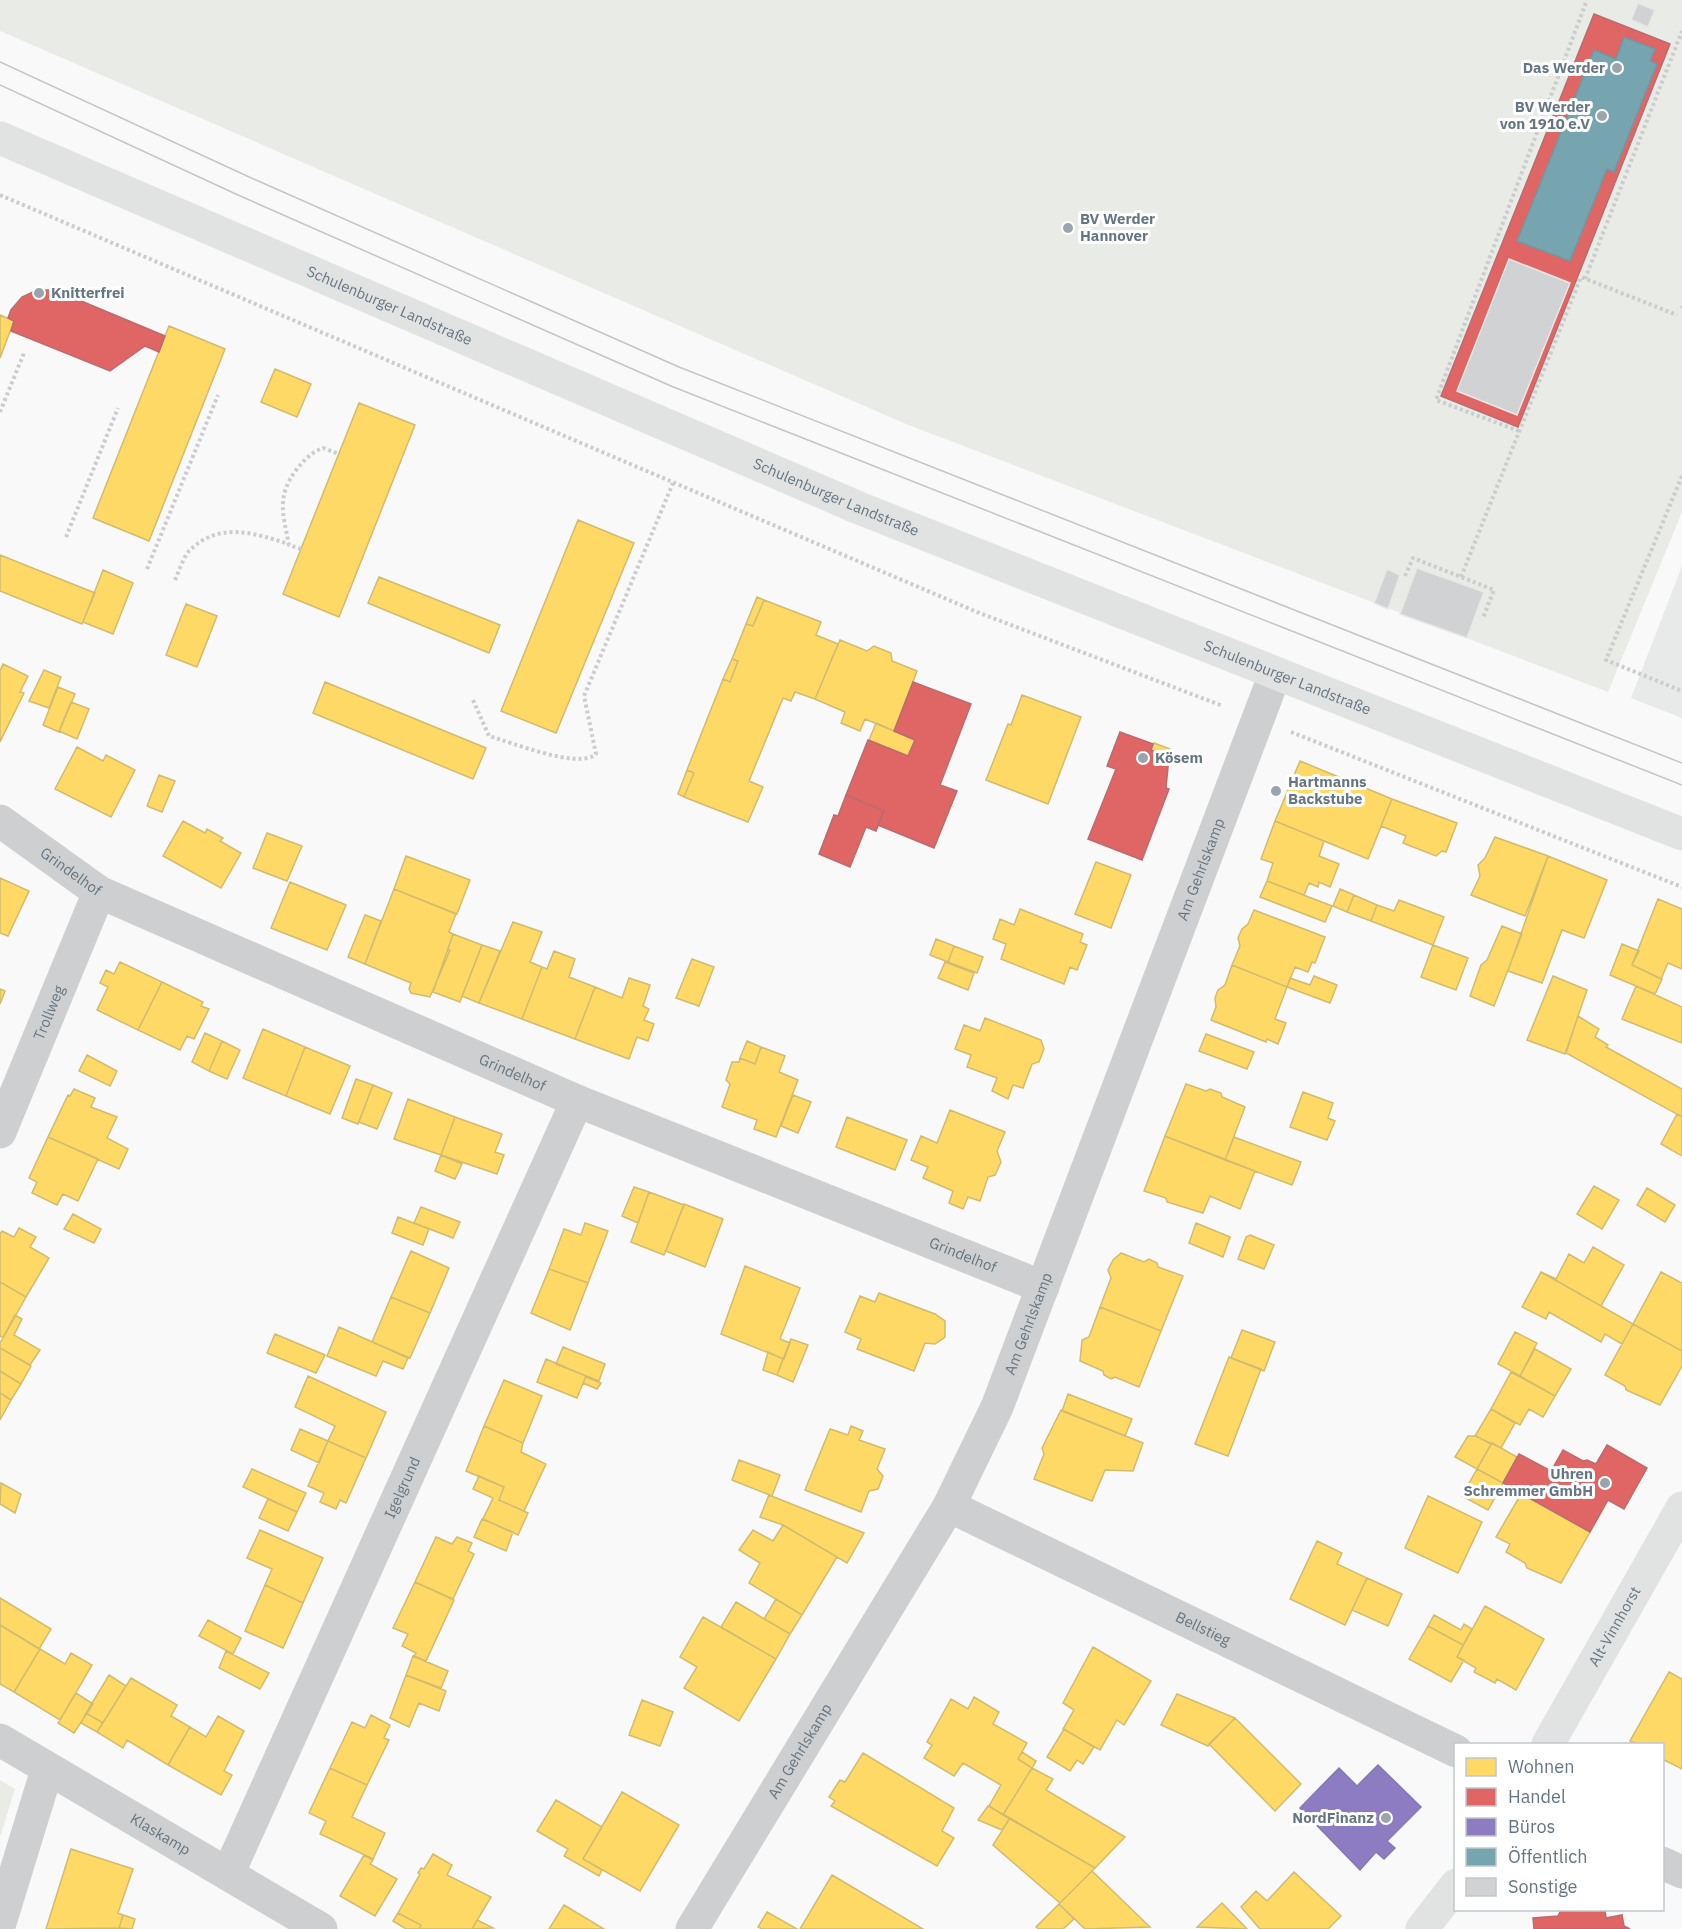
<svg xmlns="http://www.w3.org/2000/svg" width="1682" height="1929" viewBox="0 0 1682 1929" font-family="'IBM Plex Sans',sans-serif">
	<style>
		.built { fill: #e8e9e9 }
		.green { fill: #e8ebe6 }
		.homes { fill: #ffd966; stroke: #d1bb6f; stroke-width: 1.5 }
		.shops { fill: #e06666; stroke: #bb6b6f; stroke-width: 1.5 }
		.offices { fill: #8e7cc3; stroke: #827ab0; stroke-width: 1.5 }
		.public { fill: #76a5af; stroke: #7197a2; stroke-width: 1.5 }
		.building { fill: #d0d2d3; stroke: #e8e8e8; stroke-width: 1.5 }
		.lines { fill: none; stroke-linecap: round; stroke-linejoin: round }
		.path { stroke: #cbcccd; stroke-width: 4; stroke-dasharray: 3 3; stroke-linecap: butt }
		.street { stroke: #cecfd0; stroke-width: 33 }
		.secondary { stroke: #e1e2e2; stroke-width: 33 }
		.tram { stroke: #c3c5c6; stroke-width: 1.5 }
		.poi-dot { fill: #99a4ac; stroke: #fff; stroke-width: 2 }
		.labels { text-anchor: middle; stroke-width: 6; stroke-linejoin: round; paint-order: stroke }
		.poi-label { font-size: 15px; font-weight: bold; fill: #657683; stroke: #fff; text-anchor: end }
		.street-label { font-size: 15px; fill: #657683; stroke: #fff }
	</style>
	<rect width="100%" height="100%" fill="#f9f9f9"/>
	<!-- built -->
	<path class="built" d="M1682,566V718L1631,698Z"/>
	<!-- green -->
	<path class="green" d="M0,0H1682V512L1608,692L906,424L0,31Z
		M0,1780L15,1789L0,1837Z"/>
	<!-- homes -->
	<path class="homes" d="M0,315L14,321L0,358Z
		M169,326L225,349L149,541L93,518Z
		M275,369L311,384L297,417L261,402Z
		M359,403L415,425L339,617L283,594Z
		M578,520L634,543L556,733L501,711Z
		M0,555L95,593L82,624L0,591Z
		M103,570L133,583L113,634L83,622Z
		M379,577L500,625L489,653L368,603Z
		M757,597L764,600L753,626L746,624Z
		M764,600L821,622L816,635L838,644L815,699L795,692L791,701L783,698L749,781L763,787L748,822L684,797L694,773L687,770L723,679L730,682L738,661L732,659L746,624L753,626Z
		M186,604L217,616L197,667L166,655Z
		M840,640L867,651L874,646L891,653L892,661L917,671L894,731L865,719L860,731L841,723L845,712L815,699Z
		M732,659L738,661L730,682L723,679Z
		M3,664L28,676L20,692L24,693L0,742V671Z
		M44,670L61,677L49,708L29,701Z
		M325,682L486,748L473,779L313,713Z
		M58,687L75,694L59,732L43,725Z
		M1022,695L1081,717L1048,804L986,780L1008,724L1011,725Z
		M71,702L89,709L77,739L59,731Z
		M876,723L915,740L908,756L869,740Z
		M1154,743L1170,749L1169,757L1151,750Z
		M77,747L103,761L106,755L135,770L111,817L55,789Z
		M1300,761L1392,799L1368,859L1275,821Z
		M687,770L694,773L684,797L678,794Z
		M159,775L175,781L162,812L147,806Z
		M1392,799L1457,823L1446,852L1442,851L1436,856L1403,843L1406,836L1381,826Z
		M183,821L205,833L207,829L223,838L220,841L241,853L221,888L163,856Z
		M1275,821L1324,841L1319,856L1339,864L1330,887L1319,882L1318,887L1309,883L1304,895L1267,881L1273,863L1261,859Z
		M267,833L302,846L287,881L253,868Z
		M1495,837L1548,856L1525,916L1471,895L1480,876L1478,865L1485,858Z
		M406,856L470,880L457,914L394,889Z
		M1548,856L1607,880L1584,938L1562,930L1542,983L1508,971Z
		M1096,862L1131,875L1111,928L1075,914Z
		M0,878L29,891L8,936L0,933Z
		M1267,881L1332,906L1325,922L1260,897Z
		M290,882L346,905L327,950L271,928Z
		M394,889L456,914L449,932L453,934L448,949L450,950L430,997L411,993L409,989L411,983L365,964Z
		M1340,889L1354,895L1347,912L1333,906Z
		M1354,895L1377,905L1371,921L1347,912Z
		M1658,899L1682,909V969L1668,963L1661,979L1632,965Z
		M1399,900L1444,917L1433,945L1371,921L1377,905L1394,911Z
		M1020,909L1083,934L1080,942L1087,945L1077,970L1070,967L1064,984L1001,959L1006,944L993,939L1000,919L1014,925Z
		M1254,910L1325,937L1315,963L1312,962L1308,972L1295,967L1287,987L1232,965L1240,946L1238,938L1242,929L1248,924Z
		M365,915L381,921L365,964L348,957Z
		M513,922L542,932L530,962L542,967L522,1019L479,1003Z
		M1502,926L1522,934L1494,1006L1470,996L1481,965L1487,960Z
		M453,934L482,945L460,1002L433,992Z
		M936,939L954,946L948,962L930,955Z
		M1622,944L1639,951L1632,965L1662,979L1655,994L1610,975Z
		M482,945L500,951L479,1003L462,996Z
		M1433,945L1468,958L1456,990L1421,977Z
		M954,946L983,957L977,973L948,962Z
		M554,951L575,959L569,977L595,987L575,1039L522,1019L542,967L547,969Z
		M692,959L714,967L699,1006L676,998Z
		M120,962L162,982L138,1030L97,1010L108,987L100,983L106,970L114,974Z
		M945,962L974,973L968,990L938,978Z
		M1232,965L1287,987L1275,1019L1286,1023L1278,1044L1267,1039L1266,1042L1211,1020L1216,1007L1215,998L1218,990L1225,985Z
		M1314,976L1337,985L1330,1003L1287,987L1290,978L1310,985Z
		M1553,976L1587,990L1565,1054L1527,1040Z
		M629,978L650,985L643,1006L649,1009L644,1020L654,1024L648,1041L637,1037L629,1059L575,1039L595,987L622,998Z
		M162,982L203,1002L201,1006L209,1009L194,1039L187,1036L180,1050L138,1030Z
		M1636,986L1682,1007V1043L1622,1019Z
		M0,989L5,991L0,1004Z
		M1578,1016L1599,1029L1595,1037L1608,1045L1606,1047L1682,1089V1117L1566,1053Z
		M985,1018L1041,1040L1044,1049L1039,1062L1032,1064L1023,1088L1013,1085L1008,1099L992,1091L997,1078L967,1067L971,1055L955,1049L964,1025L980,1031Z
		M263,1029L305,1047L286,1096L243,1078Z
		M205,1033L222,1041L209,1071L192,1062Z
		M1206,1034L1254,1052L1247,1069L1199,1051Z
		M222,1041L240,1050L227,1079L209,1071Z
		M747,1041L761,1047L755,1064L740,1058Z
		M305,1047L350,1066L330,1114L286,1096Z
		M761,1047L785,1056L779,1072L798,1080L776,1137L754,1129L757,1120L722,1107L730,1084L726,1080L732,1062H739L740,1058L755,1064Z
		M87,1055L117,1071L110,1086L79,1071Z
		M356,1079L373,1085L358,1124L342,1118Z
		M1186,1084L1206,1091L1210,1089L1221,1093L1222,1097L1245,1107L1225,1160L1165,1136Z
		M373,1085L392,1093L377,1129L359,1122Z
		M74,1089L95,1098L91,1107L117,1117L107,1138L128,1149L119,1169L48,1137L68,1095L70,1096Z
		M1303,1092L1333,1103L1328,1118L1335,1121L1327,1140L1290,1127Z
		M793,1095L811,1102L798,1133L781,1126Z
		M408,1099L455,1117L441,1155L394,1139Z
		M950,1110L1005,1132L997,1151L1001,1162L995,1175L988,1177L980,1201L968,1197L963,1209L949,1203L953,1191L923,1178L928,1167L911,1160L921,1136L937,1143Z
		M1677,1114L1682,1117V1156L1661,1144Z
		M455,1117L502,1134L495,1152L504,1155L497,1174L441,1155Z
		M847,1117L907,1140L895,1170L836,1147Z
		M1165,1136L1255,1171L1240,1209L1210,1196L1203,1213L1167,1202L1166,1198L1144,1191Z
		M48,1137L98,1159L78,1201L63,1194L57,1205L32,1193L37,1182L29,1178Z
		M1234,1137L1301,1162L1292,1185L1225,1160Z
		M441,1155L462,1164L455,1179L435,1171Z
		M1594,1186L1619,1200L1602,1229L1577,1214Z
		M634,1187L649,1192L638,1223L622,1216Z
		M1647,1188L1675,1205L1665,1222L1637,1205Z
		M649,1192L684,1205L664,1255L631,1242Z
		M684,1204L723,1219L705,1267L666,1251Z
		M421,1207L460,1222L453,1238L414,1223Z
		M73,1214L101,1229L94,1243L64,1229Z
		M398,1217L429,1229L423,1245L392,1233Z
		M585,1223L608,1231L588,1283L549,1269L564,1229L581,1235Z
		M1196,1223L1230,1237L1223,1257L1189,1243Z
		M19,1228L36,1237L30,1247L49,1258L26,1297L0,1282V1234L2,1231L14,1237Z
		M1250,1235L1274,1245L1264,1269L1238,1259L1246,1237Z
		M1593,1247L1624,1265L1601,1306L1541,1272L1556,1279L1569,1254L1584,1263Z
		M411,1251L449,1268L430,1313L391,1297Z
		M1121,1253L1144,1262L1149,1259L1157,1263L1158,1267L1183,1276L1161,1331L1100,1307L1111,1278L1108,1270L1113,1260Z
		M745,1266L800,1288L780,1339L790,1343L784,1359L721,1334Z
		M549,1269L588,1283L570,1330L531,1313Z
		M1541,1272L1633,1324L1622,1344L1605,1334L1601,1342L1549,1312L1546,1319L1522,1307Z
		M1661,1272L1682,1283V1351L1633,1324Z
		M0,1282L26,1297L3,1338L0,1336Z
		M879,1293L935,1314L945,1321V1337L935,1344L925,1343L914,1371L857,1349L861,1339L845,1332L860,1296L875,1302Z
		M391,1297L430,1313L410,1358L372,1342Z
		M1100,1307L1161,1331L1139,1387L1115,1377L1111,1379L1104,1375L1103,1371L1080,1361L1082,1340L1089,1337Z
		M15,1315L22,1319L14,1335L40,1350L30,1365L0,1348V1343Z
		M1633,1324L1682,1351V1366L1660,1405L1626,1390L1625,1386L1605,1375Z
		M339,1327L408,1358L403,1369L383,1361L376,1376L327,1356Z
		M1242,1330L1275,1342L1264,1371L1231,1358Z
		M1515,1332L1537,1343L1520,1376L1498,1364Z
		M275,1334L325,1355L316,1373L267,1353Z
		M791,1339L808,1345L793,1382L777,1375Z
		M563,1347L605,1364L599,1381L556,1364Z
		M0,1348L31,1366L21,1384L0,1371Z
		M1535,1349L1571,1369L1555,1396L1520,1376Z
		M768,1352L783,1359L777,1375L763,1370Z
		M1229,1357L1261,1369L1228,1456L1195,1444Z
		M546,1359L586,1376L577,1398L537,1382Z
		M0,1371L21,1384L11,1400L0,1393Z
		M1511,1372L1555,1396L1543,1417L1529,1409L1520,1425L1491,1409Z
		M308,1376L386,1412L366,1458L328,1441L335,1426L295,1407Z
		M586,1377L601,1383L597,1389L583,1383Z
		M504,1380L542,1396L523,1443L484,1426Z
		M0,1393L11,1400L0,1420Z
		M1068,1394L1132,1419L1125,1436L1062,1411Z
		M1491,1409L1515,1423L1501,1448L1475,1436Z
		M1061,1410L1143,1443L1133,1471L1105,1470L1092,1501L1034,1479L1044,1454L1042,1448Z
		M484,1426L523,1443L521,1452L546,1464L524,1511L499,1500L504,1487L466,1471Z
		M851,1426L863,1431L859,1440L885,1449L877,1469L883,1476L878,1489L869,1491L861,1512L805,1490L830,1429L848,1435Z
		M300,1429L328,1441L319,1463L291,1450Z
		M1468,1436H1476L1491,1444L1477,1469L1455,1457Z
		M328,1441L366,1458L346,1503L340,1500L336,1509L320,1502L324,1493L308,1486Z
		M1492,1443L1517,1457L1503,1483L1477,1469Z
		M739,1460L780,1475L772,1496L732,1480Z
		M252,1469L306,1493L297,1512L243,1487Z
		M1477,1469L1503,1483L1488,1510L1462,1496Z
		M479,1476L504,1487L499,1500L528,1513L518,1535L483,1519L493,1498L473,1489Z
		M1,1483L21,1494L15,1513L0,1504Z
		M1521,1494L1590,1532L1561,1583L1527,1568L1525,1563L1506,1552L1510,1544L1496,1537Z
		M769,1495L864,1533L847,1563L783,1525L760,1517Z
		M1428,1496L1482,1522L1458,1573L1405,1548Z
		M268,1499L297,1512L288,1531L259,1518Z
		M482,1519L513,1532L506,1551L474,1537Z
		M783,1525L837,1557L802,1615L749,1583L760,1563L739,1550L753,1530L773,1541Z
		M260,1530L323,1558L303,1603L265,1585L272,1569L247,1558Z
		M436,1537L452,1544L457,1537L472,1543L468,1551L474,1554L453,1599L415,1582Z
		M1317,1541L1342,1553L1337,1564L1367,1578L1345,1625L1290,1599Z
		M1367,1578L1402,1594L1388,1626L1352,1610Z
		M415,1582L454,1600L426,1661L414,1656L416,1653L402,1646L408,1634L393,1628Z
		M265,1585L303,1603L283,1648L245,1631Z
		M0,1598L51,1629L39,1649L0,1625Z
		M776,1599L802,1615L790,1634L764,1619Z
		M736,1602L790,1634L776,1659L721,1627Z
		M1485,1606L1544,1639L1516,1690L1497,1679L1495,1683L1474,1672L1476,1668L1457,1657Z
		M1434,1615L1461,1630L1464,1624L1472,1629L1463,1645L1428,1626Z
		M703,1617L776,1659L739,1721L684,1688L697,1667L680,1657Z
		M208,1620L241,1638L233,1654L199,1636Z
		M0,1625L40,1649L14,1692L0,1684Z
		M1428,1626L1463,1645L1457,1657L1464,1660L1451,1682L1409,1659Z
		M1093,1647L1151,1681L1124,1725L1117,1720L1100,1750L1063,1729L1074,1710L1063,1703Z
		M40,1649L65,1664L71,1653L92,1665L60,1720L14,1692Z
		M226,1651L269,1673L260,1689L219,1668Z
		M413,1656L448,1671L441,1688L406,1675Z
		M1669,1672L1682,1679V1769L1662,1759V1744H1637L1630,1741Z
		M109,1675L126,1686L103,1723L86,1713Z
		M406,1675L446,1691L439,1711L419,1703L409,1727L390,1718Z
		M131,1678L177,1705L171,1716L190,1727L168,1765L127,1740L123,1748L97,1732Z
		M76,1693L93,1704L74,1733L58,1723Z
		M1177,1694L1235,1718L1208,1746L1161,1725Z
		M974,1697L999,1712L993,1724L1027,1743L1018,1759L1032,1768L1003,1815L989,1806L1001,1785L963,1763L954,1776L924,1758L932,1745L927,1742L951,1699L968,1709Z
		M642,1700L673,1712L660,1746L629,1735Z
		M86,1713L103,1723L97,1732L81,1723Z
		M371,1715L390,1725L384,1738L389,1740L367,1785L330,1768L352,1722L365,1728Z
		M218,1716L244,1731L224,1771L232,1775L221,1795L168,1765L190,1727L206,1737Z
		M1235,1718L1301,1784L1275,1811L1209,1744Z
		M1064,1729L1094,1747L1083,1764L1077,1760L1070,1771L1047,1757Z
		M1022,1752L1036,1761L1032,1768L1018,1759Z
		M863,1753L954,1808L942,1831L954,1838L937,1866L831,1806L835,1801L829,1797L840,1780L845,1782Z
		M330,1768L367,1785L352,1817L385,1833L373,1859L320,1834L326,1821L309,1813Z
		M1032,1768L1053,1779L1046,1790L1125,1837L1095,1868L1003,1815Z
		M622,1792L679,1825L640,1891L583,1859Z
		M556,1800L602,1827L583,1859L602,1870L599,1876L564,1856L568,1849L537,1831Z
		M988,1806L1010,1818L1002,1830L978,1820Z
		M1010,1818L1095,1868L1060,1903L993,1845Z
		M71,1849L133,1869L118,1913L123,1915L119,1928L46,1929Z
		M433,1854L452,1865L447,1875L491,1897L472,1929H419L421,1925L398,1913L420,1874L418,1873L421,1868L424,1869Z
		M364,1855L373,1860L370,1864L397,1879L375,1916L340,1896Z
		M1092,1871L1150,1927L1085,1929L1059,1904Z
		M1294,1872L1341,1916L1328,1929H1260L1241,1907L1256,1891L1267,1901Z
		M832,1875L923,1929H800Z
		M1222,1903L1247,1929L1197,1927Z
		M1059,1904L1074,1919L1063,1929H1039L1036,1927Z
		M564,1905L604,1929H549Z
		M767,1912L797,1929H762L758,1927Z
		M398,1913L421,1925L419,1929H406L393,1921Z
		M123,1915L135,1919L132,1929L119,1928Z
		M477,1920L493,1928L472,1929Z"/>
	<!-- shops -->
	<path class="shops" d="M1594,14L1670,44L1518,427L1441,396Z
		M37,290H50L62,293L165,336L159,352L145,346L110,371L11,331L14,321L8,318L11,310L22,297Z
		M913,682L971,704L940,785L957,791L934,848L878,825L884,811L846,795L868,740L908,756L915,740L894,731Z
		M1120,732L1153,744L1151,750L1169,757L1166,788L1169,789L1142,860L1088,839L1116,769L1107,766Z
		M846,795L884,811L876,831L866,827L850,867L819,854L834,815L838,816Z
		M1607,1445L1647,1468L1624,1509L1608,1500L1590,1532L1503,1483L1519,1454L1551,1471L1563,1450L1583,1461L1587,1460L1596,1464Z
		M1561,1910H1605L1606,1918L1622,1915L1624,1926L1630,1929H1534L1533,1918L1558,1916Z"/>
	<!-- offices -->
	<path class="offices" d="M1378,1765L1421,1807L1387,1841L1395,1848L1384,1859L1376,1852L1360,1870L1300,1808L1339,1768L1357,1786Z"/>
	<!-- public -->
	<path class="public" d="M1624,37L1655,49L1650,61L1657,64L1614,172L1607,169L1570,261L1517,241L1594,50L1616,59Z"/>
	<!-- building -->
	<path class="building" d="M1638,3L1655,10L1648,27L1631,20Z
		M1509,259L1570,283L1517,415L1457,391Z
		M1417,568L1484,592L1467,638L1400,614Z
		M1387,569L1400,575L1388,609L1374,603Z"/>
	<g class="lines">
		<!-- path -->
		<path class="path" d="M0,195L977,612L1223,706
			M1585,279L1682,31
			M1681,306L1682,307
			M0,412L24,353
			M1519,431L1436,400L1587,0
			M1682,476L1606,660L1682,691
			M66,537L118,408
			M301,549L289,545C283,514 276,496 297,469C304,460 312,452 323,448L339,454
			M147,569L218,395
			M1405,576L1413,558L1494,590L1483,618
			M1461,577L1581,277L1677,315
			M175,580C179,571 183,558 189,551C219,521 254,533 289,544
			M473,700L489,736C511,742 579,770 596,754L584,696L673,483
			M1291,732L1682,887"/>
		<!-- street -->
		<g class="street">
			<path id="s1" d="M0,821L99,892L577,1101L1043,1287"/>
			<path id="s2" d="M0,1132L99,892"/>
			<path id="s3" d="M949,1506L1456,1751"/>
			<path id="s4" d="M0,1740L321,1929"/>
			<path d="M1662,1863L1682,1872"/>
			<path id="s5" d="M228,1874L577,1101"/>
			<path d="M0,1923L47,1770"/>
			<path id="s6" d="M692,1929L949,1506L997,1407L1275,674"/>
		</g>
		<!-- secondary -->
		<g class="secondary">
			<path id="s7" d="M0,138L859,508L1682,834"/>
			<path id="s8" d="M1548,1744L1682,1508"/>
			<path d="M1422,1929L1456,1885"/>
		</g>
		<!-- tram -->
		<path class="tram" d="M0,62L247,176L679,367L1682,763
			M0,85L238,195L671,386L1682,785"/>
	</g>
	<!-- markers -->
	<g class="poi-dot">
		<circle cx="1617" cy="68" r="6"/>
		<circle cx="1602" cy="116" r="6"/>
		<circle cx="1068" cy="228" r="6"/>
		<circle cx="39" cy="293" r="6"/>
		<circle cx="1143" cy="758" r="6"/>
		<circle cx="1276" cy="791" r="6"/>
		<circle cx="1605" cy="1483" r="6"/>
		<circle cx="1386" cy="1818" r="6"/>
	</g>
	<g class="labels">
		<!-- poi labels -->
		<g class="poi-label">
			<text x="1605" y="73">Das Werder</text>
			<text x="1590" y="112">BV Werder<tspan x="1590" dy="17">von 1910 e.V</tspan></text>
			<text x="1080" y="224" text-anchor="start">BV Werder<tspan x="1080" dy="17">Hannover</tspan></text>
			<text x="51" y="298" text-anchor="start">Knitterfrei</text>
			<text x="1155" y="763" text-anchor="start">Kösem</text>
			<text x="1288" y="787" text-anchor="start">Hartmanns<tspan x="1288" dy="17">Backstube</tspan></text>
			<text x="1593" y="1479">Uhren<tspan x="1593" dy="17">Schremmer GmbH</tspan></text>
			<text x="1374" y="1823">NordFinanz</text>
		</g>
		<!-- street labels -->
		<g class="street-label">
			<text dy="5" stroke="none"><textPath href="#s7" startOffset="424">Schulenburger Landstraße</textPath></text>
			<text dy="5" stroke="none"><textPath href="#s7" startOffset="910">Schulenburger Landstraße</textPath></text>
			<text dy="5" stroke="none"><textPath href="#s7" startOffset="1396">Schulenburger Landstraße</textPath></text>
			<text dy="5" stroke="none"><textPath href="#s6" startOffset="1180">Am Gehrlskamp</textPath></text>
			<text dy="5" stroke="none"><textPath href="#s1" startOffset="87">Grindelhof</textPath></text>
			<text dy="5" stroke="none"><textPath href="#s2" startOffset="129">Trollweg</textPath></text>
			<text dy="5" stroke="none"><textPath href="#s1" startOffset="573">Grindelhof</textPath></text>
			<text dy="5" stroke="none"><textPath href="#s1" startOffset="1059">Grindelhof</textPath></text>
			<text dy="5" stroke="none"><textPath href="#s6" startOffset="694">Am Gehrlskamp</textPath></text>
			<text dy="5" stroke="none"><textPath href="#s5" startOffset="424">Igelgrund</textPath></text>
			<text dy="5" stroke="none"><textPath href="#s8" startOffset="135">Alt-Vinnhorst</textPath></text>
			<text dy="5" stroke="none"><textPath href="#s3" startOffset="282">Bellstieg</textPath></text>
			<text dy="5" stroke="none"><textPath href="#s6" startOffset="208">Am Gehrlskamp</textPath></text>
			<text dy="5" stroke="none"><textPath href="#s4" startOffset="186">Klaskamp</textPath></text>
		</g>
	</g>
	<!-- legend -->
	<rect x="1454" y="1743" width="210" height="168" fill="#ffffff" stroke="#c1c8cd" stroke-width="1.5"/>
	<rect x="1466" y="1758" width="30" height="18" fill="#ffd966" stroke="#c1c8cd" stroke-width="1.5"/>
	<text x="1508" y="1773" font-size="18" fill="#657683">Wohnen</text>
	<rect x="1466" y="1788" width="30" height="18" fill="#e06666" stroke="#c1c8cd" stroke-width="1.5"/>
	<text x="1508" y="1803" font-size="18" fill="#657683">Handel</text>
	<rect x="1466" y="1818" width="30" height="18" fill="#8e7cc3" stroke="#c1c8cd" stroke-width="1.5"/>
	<text x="1508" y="1833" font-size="18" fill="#657683">Büros</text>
	<rect x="1466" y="1848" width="30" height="18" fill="#76a5af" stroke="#c1c8cd" stroke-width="1.5"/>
	<text x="1508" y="1863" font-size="18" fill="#657683">Öffentlich</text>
	<rect x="1466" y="1878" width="30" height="18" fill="#d0d2d3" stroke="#c1c8cd" stroke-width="1.5"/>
	<text x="1508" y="1893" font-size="18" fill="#657683">Sonstige</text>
</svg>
